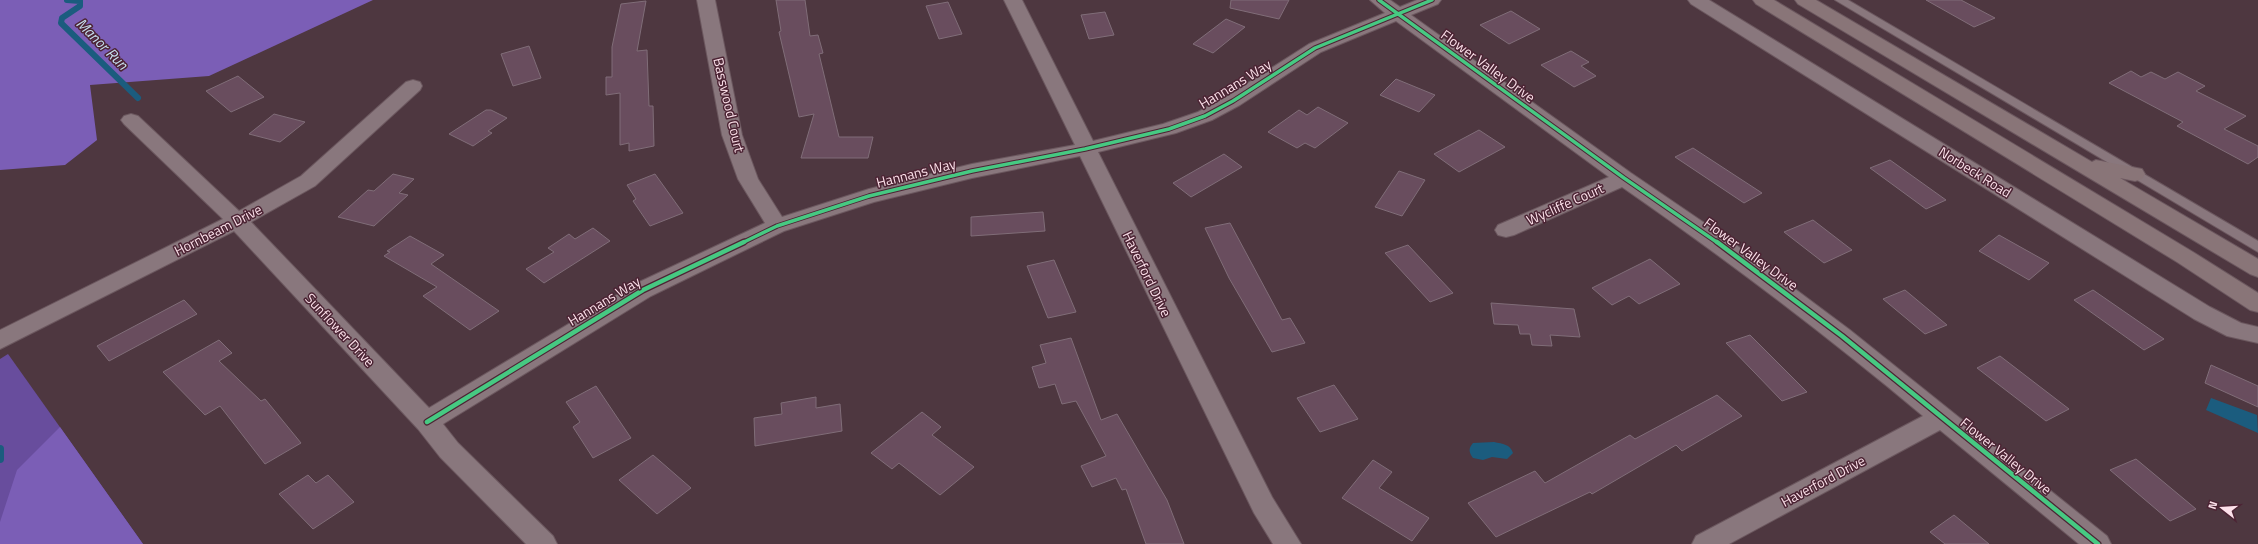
<svg xmlns="http://www.w3.org/2000/svg" width="2258" height="544" viewBox="0 0 2258 544" font-family="'Titillium Web',sans-serif">
	<style>
		.green { fill: #684d9d }
		.forest { fill: #7b5eb6 }
		.water { fill: #1b5c7e }
		.lines { fill: none; stroke-linecap: round; stroke-linejoin: round }
		.stream-far1 { stroke: #1b5c7e; stroke-width: 6 }
		.stream { stroke: #1b5c7e; stroke-width: 8 }
		.building { fill: #694d5e; stroke: #806d78 }
		.service-casing { stroke: #6b575e; stroke-width: 2 }
		.minor-casing { stroke: #6b575e; stroke-width: 2 }
		.primary-casing { stroke: #6b575e; stroke-width: 2 }
		.service { fill: #89777d; fill-rule: evenodd }
		.minor { fill: #89777d; fill-rule: evenodd }
		.primary { fill: #897578; fill-rule: evenodd }
		.cycleway-far1-casing { stroke: #4c2434; stroke-width: 5.5 }
		.cycleway-casing { stroke: #4c2434; stroke-width: 7 }
		.cycleway-far1 { stroke: #46c982; stroke-width: 3.5 }
		.cycleway { stroke: #46c982; stroke-width: 4.5 }
		.labels { text-anchor: middle; stroke-width: 3; stroke-linejoin: round; paint-order: stroke }
		.street-label { font-size: 14px; fill: #fce1ea; stroke: #4c2434 }
		.water-label { font-size: 15px; font-style: italic; fill: #c8e2f2; stroke: #4c2434 }
	</style>
	<rect width="100%" height="100%" fill="#4e3740"/>
	<!-- green -->
	<path class="green" d="M8,354L143,544H0V359Z"/>
	<!-- forest -->
	<path class="forest" d="M0,0H373L209,76L90,85L97,140L65,165L0,170Z
		M60,427L143,544H0V522L17,470Z"/>
	<!-- water -->
	<path class="water" d="M2211,398L2257,415L2258,433L2206,410Z
		M1494,442C1503,444 1510,444 1513,453L1507,459L1492,457L1483,460L1473,458C1469,452 1468,449 1473,443Z"/>
	<g class="lines">
		<!-- stream-far1 -->
		<path class="stream-far1" d="M67,0L80,1V6L62,18L61,23L138,98"/>
		<!-- stream -->
		<path class="stream" d="M0,449V459"/>
	</g>
	<!-- building -->
	<path class="building" d="M776,0H805L810,36L818,35L823,53L819,54L839,137H873L868,158H801L814,114L799,117L779,32L781,31Z
		M1231,0H1289L1279,19L1230,8Z
		M1926,0H1961L1995,18L1974,27Z
		M646,1L637,51L647,50L649,106H653L654,146L629,151V143L620,145V93L606,95V77H612V47L621,4Z
		M948,2L962,34L939,39L926,6Z
		M1511,11L1540,29L1509,44L1480,25Z
		M1105,12L1114,35L1089,39L1081,15Z
		M1226,19L1245,27L1213,53L1193,44Z
		M529,46L541,78L513,86L501,54Z
		M1571,51L1589,62L1581,66L1596,76L1574,87L1541,65Z
		M2131,71L2141,77L2151,72L2165,79L2178,72L2205,86L2196,91L2246,116L2224,129L2258,146V157L2248,164L2177,126L2183,122L2109,83Z
		M238,76L264,97L231,112L206,91Z
		M1396,79L1435,95L1419,112L1380,95Z
		M1318,107L1348,123L1315,148L1305,143L1297,148L1268,132L1299,110L1307,115Z
		M486,110H491L507,118L488,131L492,133L473,146L449,134Z
		M274,114L305,122L280,142L249,134Z
		M1479,130L1505,147L1459,172L1434,154Z
		M1693,148L1762,193L1744,203L1675,157Z
		M1224,154L1242,167L1191,197L1173,183Z
		M1890,160L1946,200L1926,209L1870,168Z
		M1399,171L1425,180L1402,216L1375,207Z
		M393,174L414,179L399,193L408,195L374,226L338,217L368,190L374,191Z
		M655,174L683,213L650,226L633,201L636,199L627,185Z
		M1043,212L1045,231L971,236V217Z
		M1813,220L1852,250L1824,263L1784,232Z
		M1230,223L1282,320L1290,318L1305,343L1272,352L1229,278L1205,228Z
		M593,228L610,241L544,283L526,269L554,252L548,248L569,234L575,239Z
		M1999,235L2049,263L2029,280L1979,251Z
		M410,236L444,255L431,264L499,311L470,330L423,296L437,287L384,256L390,252L387,251Z
		M1408,245L1453,293L1430,302L1385,253Z
		M1650,259L1680,284L1639,304L1629,296L1612,305L1592,288Z
		M1054,260L1076,312L1048,318L1027,266Z
		M1905,290L1947,325L1925,334L1883,299Z
		M2093,290L2164,339L2144,350L2074,300Z
		M184,300L197,314L109,361L97,346Z
		M1491,303L1574,309L1580,337L1550,335L1552,346L1532,345L1530,334H1520L1518,325L1494,324Z
		M1750,335L1807,392L1782,401L1726,343Z
		M1071,338L1101,420L1117,414L1167,500L1184,544H1146L1126,489L1122,490L1116,478L1092,487L1081,466L1106,456L1076,401L1062,404L1055,384L1039,388L1032,367L1046,363L1040,345Z
		M219,340L232,353L219,361L261,401L265,399L301,443L265,464L220,406L205,415L163,372Z
		M2000,356L2069,409L2046,421L1977,368Z
		M2211,365L2258,386V407L2205,383Z
		M1334,385L1358,419L1320,432L1297,398Z
		M596,386L631,438L593,458L573,427L580,422L566,402Z
		M1717,395L1742,416L1682,451L1676,445L1592,494L1590,492L1496,537L1468,503L1535,471L1545,483L1630,435L1635,439Z
		M816,397V408L840,404L842,431L755,446L754,418L782,414L781,403Z
		M922,412L941,427L932,435L974,467L940,495L899,463L892,469L871,453Z
		M653,455L691,488L657,514L619,480Z
		M2136,459L2196,509L2170,521L2110,470Z
		M1373,460L1392,472L1379,488L1429,518L1412,541L1342,498Z
		M308,475L316,483L328,475L354,502L313,529L279,494Z
		M1954,515L1989,544H1945L1930,532Z"/>
	<g class="lines">
		<!-- service casing -->
		<g class="service-casing">
			<path id="service" d="M1835,0H1848L2258,241V252Z"/>
		</g>
		<!-- minor casing -->
		<g class="minor-casing">
			<path id="minor" d="M697,0H715L742,135L758,179L782,217L869,189L972,164L1075,145L1004,0H1022L1093,141L1163,124L1198,112L1226,97L1309,44L1385,13L1370,0H1390L1400,7L1417,0H1441L1438,4L1411,15L1631,173L1728,239L1850,330L2107,536L2111,544H2079L1940,430L1729,544H1692L1696,536L1923,416C1826,335 1726,259 1622,187L1514,235L1506,237L1498,235L1495,230L1498,225L1609,177L1396,21L1321,52L1240,105L1212,120L1176,133L1098,152L1272,497L1301,544H1273L1254,513L1080,156L972,178L874,202L784,231L651,296L443,424L458,443L553,536L557,544H526L440,457L418,429L234,231L0,349V330L223,219L124,124L121,120L124,116L131,114L138,116L239,211L301,176L406,82L413,80L420,82L422,86L420,90L315,186L251,222L429,408L635,284L765,223L738,179L722,135Z
				M1688,0H1709L2210,307L2241,323L2258,327V343L2227,336L2194,319L1691,4Z"/>
		</g>
		<!-- primary casing -->
		<g class="primary-casing">
			<path id="primary" d="M1753,0H1774L2193,252L2258,293V312L2250,310L2177,262L1756,4Z
				M1795,0H1816L2092,162L2096,160L2142,169L2145,174L2142,179L2135,181L2120,178L2258,259V277L2250,274L1798,4Z"/>
		</g>
		<!-- service -->
		<use href="#service" class="service"/>
		<!-- minor -->
		<use href="#minor" class="minor"/>
		<!-- primary -->
		<use href="#primary" class="primary"/>
		<!-- cycleway-far1 casing -->
		<g class="cycleway-far1-casing">
			<path id="cycleway-far1" d="M1379,0L1624,178L1718,243
				M742,243L777,226L869,196L972,171L1085,149L1169,129L1205,116L1233,101L1315,48L1432,0"/>
		</g>
		<!-- cycleway casing -->
		<g class="cycleway-casing">
			<path id="cycleway" d="M1717,242L1842,336L2098,544
				M427,422L643,290L744,242"/>
		</g>
		<!-- cycleway-far1 -->
		<use href="#cycleway-far1" class="cycleway-far1"/>
		<!-- cycleway -->
		<use href="#cycleway" class="cycleway"/>
	</g>
	<g class="labels">
		<!-- street labels -->
		<g class="street-label">
			<text transform="translate(1488 66) rotate(36)" y="5">Flower Valley Drive</text>
			<text transform="translate(1235 84) rotate(-31)" y="5">Hannans Way</text>
			<text transform="translate(729 105) rotate(77)" y="5">Basswood Court</text>
			<text transform="translate(1975 172) rotate(32)" y="5">Norbeck Road</text>
			<text transform="translate(916 173) rotate(-14)" y="5">Hannans Way</text>
			<text transform="translate(1565 204) rotate(-24)" y="5">Wycliffe Court</text>
			<text transform="translate(218 230) rotate(-27)" y="5">Hornbeam Drive</text>
			<text transform="translate(1751 254) rotate(36)" y="5">Flower Valley Drive</text>
			<text transform="translate(1147 274) rotate(64)" y="5">Haverford Drive</text>
			<text transform="translate(604 301) rotate(-31)" y="5">Hannans Way</text>
			<text transform="translate(340 330) rotate(47)" y="5">Sunflower Drive</text>
			<text transform="translate(2006 456) rotate(39)" y="5">Flower Valley Drive</text>
			<text transform="translate(1823 481) rotate(-28)" y="5">Haverford Drive</text>
		</g>
		<!-- water labels -->
		<g class="water-label">
			<text transform="translate(102 44) rotate(45)" y="5">Manor Run</text>
		</g>
	</g>
	<!-- north arrow -->
	<g transform="translate(2222 508) rotate(287)" stroke="#4c2434" stroke-width="3" paint-order="stroke">
	<path d="M0-3L7 15L0 10L-7 15Z" fill="#fce1ea"/>
	<text y="-6" font-size="11" font-weight="bold" text-anchor="middle" fill="#fce1ea">N</text>
	</g>
</svg>
